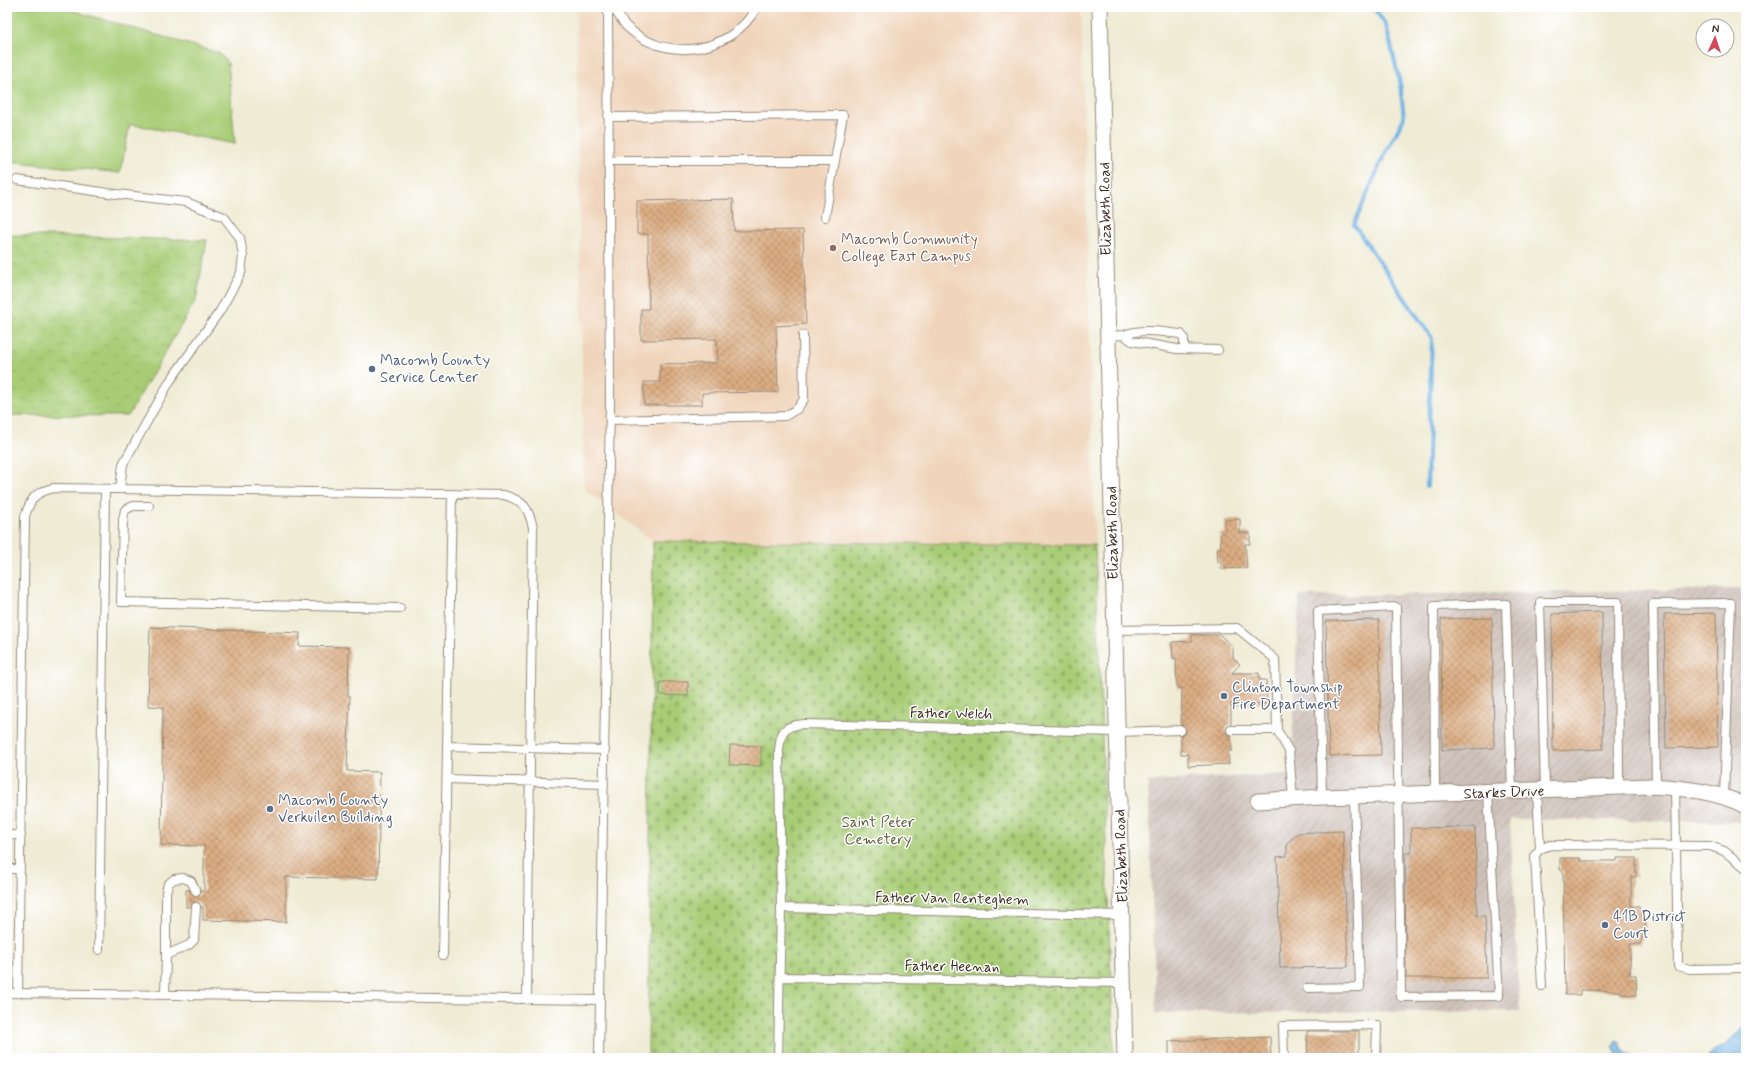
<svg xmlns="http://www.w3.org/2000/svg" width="1753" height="1065" viewBox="0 0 1753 1065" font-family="Mynerve,sans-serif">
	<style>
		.built { fill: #f0d5bc }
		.industrial { fill: url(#industrial-furrows) }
		.cemetery { fill: url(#cemetery-stones); stroke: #727c4a }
		.park { fill: url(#park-crowns); stroke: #727c4a }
		.pitch { fill: #a9cd77; stroke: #727c4a }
		.water { fill: url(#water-ripples); stroke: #546d80 }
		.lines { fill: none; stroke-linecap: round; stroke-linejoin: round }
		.stream { stroke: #6db0e2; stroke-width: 4 }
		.building { fill: url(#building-cross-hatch) }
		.lane-casing { stroke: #958a79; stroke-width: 10 }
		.street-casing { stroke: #958a79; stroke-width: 17 }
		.lane { stroke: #fff; stroke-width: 8 }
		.street { stroke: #fff; stroke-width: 15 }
		.education-dot { fill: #8d6e63; stroke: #fff; stroke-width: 1.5 }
		.service-dot { fill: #5c6f8a; stroke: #fff; stroke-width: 1.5 }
		.labels { text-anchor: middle; stroke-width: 3; stroke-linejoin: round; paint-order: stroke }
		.street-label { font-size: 15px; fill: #3b2a1e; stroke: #fff }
		.education-label { font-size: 15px; fill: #785e54; stroke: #fff; text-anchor: start }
		.service-label { font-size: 15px; fill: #4e5e75; stroke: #fff; text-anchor: start }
		.park-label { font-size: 15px; fill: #5c5b39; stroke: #fff }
	</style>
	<defs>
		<pattern id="industrial-furrows" width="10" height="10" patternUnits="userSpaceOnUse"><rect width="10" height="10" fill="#cec1b9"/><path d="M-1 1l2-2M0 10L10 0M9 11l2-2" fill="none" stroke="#b2a69f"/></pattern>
		<pattern id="cemetery-stones" width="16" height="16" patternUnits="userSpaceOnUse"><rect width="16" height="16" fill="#a9cd77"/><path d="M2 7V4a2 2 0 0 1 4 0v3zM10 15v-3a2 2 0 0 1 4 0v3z" fill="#92b066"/></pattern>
		<pattern id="park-crowns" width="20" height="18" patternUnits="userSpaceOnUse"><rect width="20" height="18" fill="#a9cd77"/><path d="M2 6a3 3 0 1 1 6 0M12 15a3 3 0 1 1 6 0" fill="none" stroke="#92b066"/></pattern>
		<pattern id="water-ripples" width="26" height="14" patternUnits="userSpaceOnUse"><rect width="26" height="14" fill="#6db0e2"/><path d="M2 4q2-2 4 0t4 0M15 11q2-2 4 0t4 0" fill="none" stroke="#5b8fb7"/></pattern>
		<pattern id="building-cross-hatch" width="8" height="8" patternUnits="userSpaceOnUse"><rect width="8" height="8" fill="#dcad83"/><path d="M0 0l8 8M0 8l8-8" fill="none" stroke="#b48d6b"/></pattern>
	</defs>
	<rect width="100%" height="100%" fill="#fff"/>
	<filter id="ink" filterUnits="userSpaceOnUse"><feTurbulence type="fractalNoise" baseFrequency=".025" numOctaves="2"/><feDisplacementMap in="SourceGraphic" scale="8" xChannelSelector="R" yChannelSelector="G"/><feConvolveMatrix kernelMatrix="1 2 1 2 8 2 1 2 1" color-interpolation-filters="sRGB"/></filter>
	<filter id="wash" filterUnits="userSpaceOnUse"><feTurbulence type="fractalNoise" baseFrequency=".012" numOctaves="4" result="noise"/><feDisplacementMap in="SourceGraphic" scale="16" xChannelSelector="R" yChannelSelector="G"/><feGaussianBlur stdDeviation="0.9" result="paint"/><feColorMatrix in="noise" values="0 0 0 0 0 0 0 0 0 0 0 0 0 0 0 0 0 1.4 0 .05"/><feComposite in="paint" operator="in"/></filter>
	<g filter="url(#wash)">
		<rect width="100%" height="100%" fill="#efebd4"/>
		<!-- built -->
		<path class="built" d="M576,7H1081L1095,545L653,541L584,489Z"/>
		<!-- industrial -->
		<path class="industrial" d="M1745,589L1746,822L1510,819L1520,1011L1156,1013L1148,781L1291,774L1299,596Z"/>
		<!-- cemetery -->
		<path class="cemetery" d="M653,541L1095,545L1114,1058H648Z"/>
		<!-- park -->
		<path class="park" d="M7,235L207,240L196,300L128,416L7,415Z"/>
		<!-- pitch -->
		<path class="pitch" d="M7,7H60L219,53L228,63L235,144L130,124L120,173L7,161Z"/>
		<!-- water -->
		<path class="water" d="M1746,1023V1058H1707L1714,1050L1725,1046Z
			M1616,1040L1621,1042L1623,1049L1634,1058H1615L1617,1054L1613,1046Z"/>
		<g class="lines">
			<!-- stream -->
			<path class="stream" d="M1373,7L1386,25L1400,83L1404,118L1380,164L1354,225L1432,338L1427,486"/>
		</g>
		<g id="blocks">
			<!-- building -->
			<path class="building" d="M733,199L734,231L803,230L806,324L776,326L778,392L702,393V405H644V382H660V364L718,363L717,339L641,340V309H649L648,234H637V201Z
				M1240,519V533H1250V544H1245L1247,568L1221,569V562H1218L1217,549H1221L1220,534L1225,533V520Z
				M1602,612L1603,749L1553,751L1552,614Z
				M1716,613L1718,747L1666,748L1664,614Z
				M1492,618L1494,748L1442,750L1441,619Z
				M1379,620L1381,755L1329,756L1326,621Z
				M150,627L300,633L299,646L349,647L348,695L350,696L347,771L380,772L378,879L286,877V922L203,920V907H201L199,903L194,902L190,907H186V890H190L195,896H199L201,891H204V846L161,845L163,707L148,706Z
				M1192,635H1220L1233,647V658L1240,664L1232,673H1259V680H1266L1267,704H1231V724L1228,725L1226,730V733L1231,736L1232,751H1228L1229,764L1188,766V754H1181V735L1186,733V729L1181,725L1182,688H1177L1176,658L1173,659L1172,642L1192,641Z
				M660,682H688V696L660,695Z
				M730,745L761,746V766L729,765Z
				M1475,827L1477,916H1485L1487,978H1406L1405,853H1411V828Z
				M1343,831L1348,967L1280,968L1277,857L1287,856V843L1298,833Z
				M1560,858H1580V861H1617V858H1636V877H1631V906H1638L1642,911L1646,928L1640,944H1630V975H1636L1637,995L1620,994V991L1580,990V995H1565L1563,870H1560Z
				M1307,1031H1359V1058H1308Z
				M1270,1037L1271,1058H1169V1041Z"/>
		</g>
	</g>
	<g filter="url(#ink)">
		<use href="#blocks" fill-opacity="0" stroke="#958a79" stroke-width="1"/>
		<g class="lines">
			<!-- lane casing -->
			<g class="lane-casing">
				<path id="lane" d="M613,7C617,13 622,22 627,27C667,64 731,53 757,7
					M608,117L843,115L825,217
					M609,161H835
					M17,180L108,193L186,202L224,217L240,238L243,256L241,273L220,311L170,381L123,464L120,489
					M1124,335C1141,328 1163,332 1181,334L1184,338V349
					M1108,336L1124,335L1132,341L1177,349L1218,350
					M610,420L785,416L797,409L804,399L803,335
					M149,506H133L125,510L123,519L121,602L400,608
					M1114,630L1237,628L1275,659L1277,730L1289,751L1293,799
					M1231,730H1277
					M447,746L605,750
					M447,779L604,784
					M1656,787L1653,604L1731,603L1724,798
					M1675,788L1678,966L1690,969L1746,968
					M1537,790L1540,849
					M1545,790L1540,602H1618L1619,787
					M1435,794L1434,606L1506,604L1512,791
					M1322,797L1318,611L1396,607L1401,997L1499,996L1488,792
					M7,835H21
					M7,869H20
					M196,907L194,940L189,945L166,955V892L168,884L174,879L183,878L191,881L196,891
					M781,908L1122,915
					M99,950L105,489
					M443,955L452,494
					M781,977L1123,983
					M1542,986L1535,855L1540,849L1550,845L1710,846L1724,851L1746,868
					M1307,988L1360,987L1354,797
					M7,993L600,1000
					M18,993L25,516C31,498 35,492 54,488L504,495C524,501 528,507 533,527L527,1000
					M165,995L166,955
					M599,1058L610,403L608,7
					M778,1058L781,908L779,751C781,730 783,726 804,724L1117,732L1181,730
					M1284,1058L1283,1026L1377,1025L1376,1058"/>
			</g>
			<!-- street casing -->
			<g class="street-casing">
				<path id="street" d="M1100,7L1125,1058
					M1258,801L1322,797L1651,786C1683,788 1717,791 1746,806"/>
			</g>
			<!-- lane -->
			<use href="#lane" class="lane"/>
			<!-- street -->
			<use href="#street" class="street"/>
		</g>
	</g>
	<!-- markers -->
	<circle class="education-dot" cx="833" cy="248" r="4"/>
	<g class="service-dot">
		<circle cx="372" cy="369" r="4"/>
		<circle cx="1224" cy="696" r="4"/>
		<circle cx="270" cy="809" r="4"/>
		<circle cx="1605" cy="925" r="4"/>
	</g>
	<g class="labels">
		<!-- street labels -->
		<g class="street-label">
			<text transform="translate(1105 209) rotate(-91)" y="5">Elizabeth Road</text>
			<text transform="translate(1112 533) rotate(-91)" y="5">Elizabeth Road</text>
			<text transform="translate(951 713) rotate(1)" y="5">Father Welch</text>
			<text transform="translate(1504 792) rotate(-2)" y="5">Starks Drive</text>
			<text transform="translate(1121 856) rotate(-92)" y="5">Elizabeth Road</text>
			<text transform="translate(952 898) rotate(1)" y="5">Father Van Renteghem</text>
			<text transform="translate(952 966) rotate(1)" y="5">Father Heenan</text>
		</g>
		<!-- education labels -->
		<g class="education-label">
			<text x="841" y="244">Macomb Community<tspan x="841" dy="17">College East Campus</tspan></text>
		</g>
		<!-- service labels -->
		<g class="service-label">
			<text x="380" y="365">Macomb County<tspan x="380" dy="17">Service Center</tspan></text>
			<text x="1232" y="692">Clinton Township<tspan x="1232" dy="17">Fire Department</tspan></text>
			<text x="278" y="805">Macomb County<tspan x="278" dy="17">Verkuilen Building</tspan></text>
			<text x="1613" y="921">41B District<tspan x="1613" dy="17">Court</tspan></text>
		</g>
		<!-- park labels -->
		<g class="park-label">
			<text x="878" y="827">Saint Peter<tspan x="878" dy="17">Cemetery</tspan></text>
		</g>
	</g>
	<!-- margin -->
	<rect width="1753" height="1065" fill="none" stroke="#fff" stroke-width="24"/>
	<!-- north arrow -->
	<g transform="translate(1715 38) rotate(3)"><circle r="19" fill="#ffffff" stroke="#b1aaa5"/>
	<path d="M0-3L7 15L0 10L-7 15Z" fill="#d1495b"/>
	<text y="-6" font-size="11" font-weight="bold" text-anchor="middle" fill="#3b2a1e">N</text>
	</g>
</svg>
